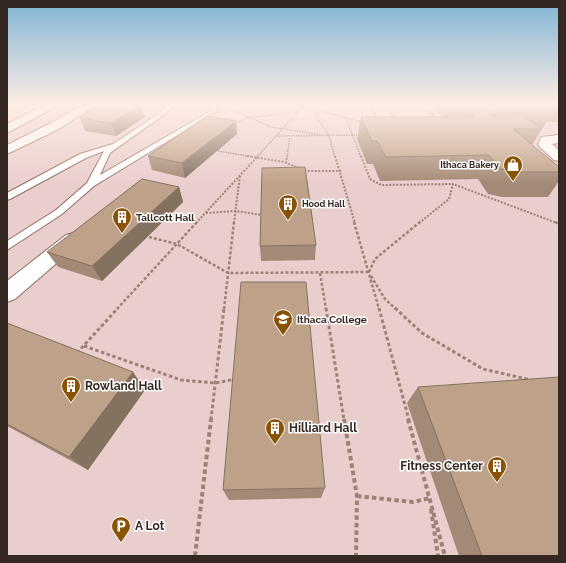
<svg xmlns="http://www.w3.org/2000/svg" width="566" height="563" viewBox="0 0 566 563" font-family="Raleway,sans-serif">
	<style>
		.education { fill: #e9cece }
		.green { fill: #bcdbca }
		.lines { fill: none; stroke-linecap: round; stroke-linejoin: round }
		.lane-casing { stroke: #8e6d5f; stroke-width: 2 }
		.street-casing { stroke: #8e6d5f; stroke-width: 2 }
		.path-far4 { stroke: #9d8377; stroke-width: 1.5; stroke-dasharray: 1.5 1; stroke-linecap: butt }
		.path-far3 { stroke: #9d8377; stroke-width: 2; stroke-dasharray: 2 1.5; stroke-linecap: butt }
		.path-far2 { stroke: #9d8377; stroke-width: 2.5; stroke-dasharray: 3 2; stroke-linecap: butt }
		.path-far1 { stroke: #9d8377; stroke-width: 3; stroke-dasharray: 3.5 2.5; stroke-linecap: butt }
		.path { stroke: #9d8377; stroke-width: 4; stroke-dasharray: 4.5 3; stroke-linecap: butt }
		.lane { fill: #fff; fill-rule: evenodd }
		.street { fill: #fff; fill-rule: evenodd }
		.wall { fill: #a38a76 }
		.shaded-wall { fill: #857160 }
		.building { fill: #bea189; stroke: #857160 }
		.labels { text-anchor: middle; stroke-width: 3; stroke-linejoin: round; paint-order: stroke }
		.far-poi-label { font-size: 9px; font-weight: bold; fill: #352721; stroke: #fff; text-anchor: end }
		.poi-label { font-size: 10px; font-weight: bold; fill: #352721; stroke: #fff; text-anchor: start }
		.near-poi-label { font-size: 12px; font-weight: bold; fill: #352721; stroke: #fff; text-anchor: start }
	</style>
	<rect width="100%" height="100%" fill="#fcd6c6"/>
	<!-- education -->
	<path class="education" d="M28,105H559V556H7V115Z"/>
	<!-- green -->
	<path class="green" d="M7,105H35L7,117Z"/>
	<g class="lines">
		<!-- lane casing -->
		<g class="lane-casing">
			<path id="lane" d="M168,105H174L165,114L110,153L100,175L214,109L219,110L94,186L62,214L7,250V241L56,210L87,183L104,151L86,158L10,199L7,200V193L80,154L113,144L161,112Z"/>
		</g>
		<!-- street casing -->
		<g class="street-casing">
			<path id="street" d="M45,105H59L7,133V124Z
				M83,105H96L57,130L7,154V145L49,124Z
				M559,135V143L552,144L559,150V161L554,160L538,145L541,137Z
				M73,233L80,235L83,239L80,243L15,299L7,302V281L66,235Z"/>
		</g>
		<!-- path-far4 -->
		<path class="path-far4" d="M370,105L378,120
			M386,105L395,119
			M401,105L436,114
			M431,105L445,119
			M303,106L362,122
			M312,109L329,136L335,157
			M228,110L237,112L271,127L322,135
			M346,118L361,157
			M428,119L434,114
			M234,123L249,118L298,112
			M276,136L361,135
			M218,151L253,157
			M257,157L304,105
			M287,157L290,137"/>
		<!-- path-far3 -->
		<path class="path-far3" d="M247,156L284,162L307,171H342
			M335,156L355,223
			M361,156L370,179L381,185L453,184
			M286,163L287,156
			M206,213L236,211L262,215
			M196,223L258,156
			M234,223L240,175
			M419,223L449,199L453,184L557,223"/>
		<!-- path-far2 -->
		<path class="path-far2" d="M354,222L379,309
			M555,222L559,224
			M149,237L177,244L228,273L369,272
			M369,272L375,259L420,222
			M320,273L326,309
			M371,276L385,299L396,309
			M117,309L197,222
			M224,309L234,222"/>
		<!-- path-far1 -->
		<path class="path-far1" d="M326,308L344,420
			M379,308L409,420
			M395,308L422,333L483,369L531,380
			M84,346L181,380L215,383L236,379
			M77,353L118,308
			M211,420L224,308"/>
		<!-- path -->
		<path class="path" d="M344,419L357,496L356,556
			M408,419L445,556
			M357,496L413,502L430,498
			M431,509L438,556
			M195,556L211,419"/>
		<!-- lane -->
		<use href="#lane" class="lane"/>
		<!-- street -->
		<use href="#street" class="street"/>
	</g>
	<!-- wall -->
	<path class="wall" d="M433,105H559V122H546L543,128H541L542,129L532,145L559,167V181L548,197H502L488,194L478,179L380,181L373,164H367L357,139L361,117H445Z
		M145,117L116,136L85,131L80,118Z
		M237,134L185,178L152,170L148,156Z
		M179,187L183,202L102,281L58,267L47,252Z
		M316,245L315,260L261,261L260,246Z
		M7,323L133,372L145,390L88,470L7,426Z
		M418,387L559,556H459L407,403Z
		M325,488L321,498L229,500L223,490Z"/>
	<!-- shaded-wall -->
	<path class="shaded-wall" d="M140,105H141L145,117L116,136L111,123Z
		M494,110L484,132L489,113Z
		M236,121L237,134L185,178L182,163Z
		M179,187L183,202L102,281L92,266Z
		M133,372L145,390L88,470L69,457Z"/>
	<!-- building -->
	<path class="building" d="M98,105H140L111,123L80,118Z
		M460,105H552L555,107H511L515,109L494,110L489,113L490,115L495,117L523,116L542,129H513L559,167V172H516L501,169L489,155L386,157L377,141H372L361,117H474Z
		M207,116L236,121L182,163L148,156Z
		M305,167L316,245L260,246L262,168Z
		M142,179L179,187L92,266L47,252Z
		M241,282H306L325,488L223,490Z
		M7,323L133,372L69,457L7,424Z
		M559,377V556H482L418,387Z"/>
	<!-- sky -->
	<linearGradient id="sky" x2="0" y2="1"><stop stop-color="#7fb4d4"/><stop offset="0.57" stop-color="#feede5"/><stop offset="1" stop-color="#feede5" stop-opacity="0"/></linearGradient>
	<rect width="566" height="184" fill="url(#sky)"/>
	<!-- icons -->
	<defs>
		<g id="shop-pin" transform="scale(1)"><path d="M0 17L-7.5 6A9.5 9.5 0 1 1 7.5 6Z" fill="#8a5204" stroke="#fff"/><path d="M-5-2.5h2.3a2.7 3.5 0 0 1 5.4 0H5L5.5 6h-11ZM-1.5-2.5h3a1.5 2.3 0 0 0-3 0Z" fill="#fff"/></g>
		<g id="building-pin" transform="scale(1)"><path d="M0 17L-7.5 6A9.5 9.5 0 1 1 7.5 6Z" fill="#8a5204" stroke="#fff"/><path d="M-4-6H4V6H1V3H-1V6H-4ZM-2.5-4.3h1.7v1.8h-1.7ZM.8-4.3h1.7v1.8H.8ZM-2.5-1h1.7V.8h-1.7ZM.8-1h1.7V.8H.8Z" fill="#fff"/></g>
		<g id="university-pin" transform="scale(1)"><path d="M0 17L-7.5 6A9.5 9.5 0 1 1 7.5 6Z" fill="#8a5204" stroke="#fff"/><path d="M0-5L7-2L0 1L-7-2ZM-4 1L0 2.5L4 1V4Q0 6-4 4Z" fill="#fff"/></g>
		<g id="parking-pin" transform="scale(1)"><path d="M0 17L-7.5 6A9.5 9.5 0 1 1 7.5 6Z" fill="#8a5204" stroke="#fff"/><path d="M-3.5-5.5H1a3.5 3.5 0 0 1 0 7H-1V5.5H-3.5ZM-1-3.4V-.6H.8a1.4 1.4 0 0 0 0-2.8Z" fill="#fff"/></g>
	</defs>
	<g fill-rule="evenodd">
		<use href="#shop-pin" x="513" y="165"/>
		<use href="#building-pin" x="288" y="204"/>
		<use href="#building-pin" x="122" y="217"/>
		<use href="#university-pin" x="283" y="319"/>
		<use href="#building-pin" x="71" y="386"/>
		<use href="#building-pin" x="275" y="428"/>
		<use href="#building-pin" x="497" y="466"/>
		<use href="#parking-pin" x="121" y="526"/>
	</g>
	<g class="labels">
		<!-- far-poi labels -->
		<g class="far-poi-label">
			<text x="499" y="168">Ithaca Bakery</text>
			<text x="302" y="207" text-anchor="start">Hood Hall</text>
		</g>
		<!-- poi labels -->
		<g class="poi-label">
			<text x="136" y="221">Tallcott Hall</text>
			<text x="297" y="323">Ithaca College</text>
		</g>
		<!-- near-poi labels -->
		<g class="near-poi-label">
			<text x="85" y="390">Rowland Hall</text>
			<text x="289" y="432">Hilliard Hall</text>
			<text x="483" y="470" text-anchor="end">Fitness Center</text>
			<text x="135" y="530">A Lot</text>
		</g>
	</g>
	<!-- border -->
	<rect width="566" height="563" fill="none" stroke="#352721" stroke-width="16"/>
</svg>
